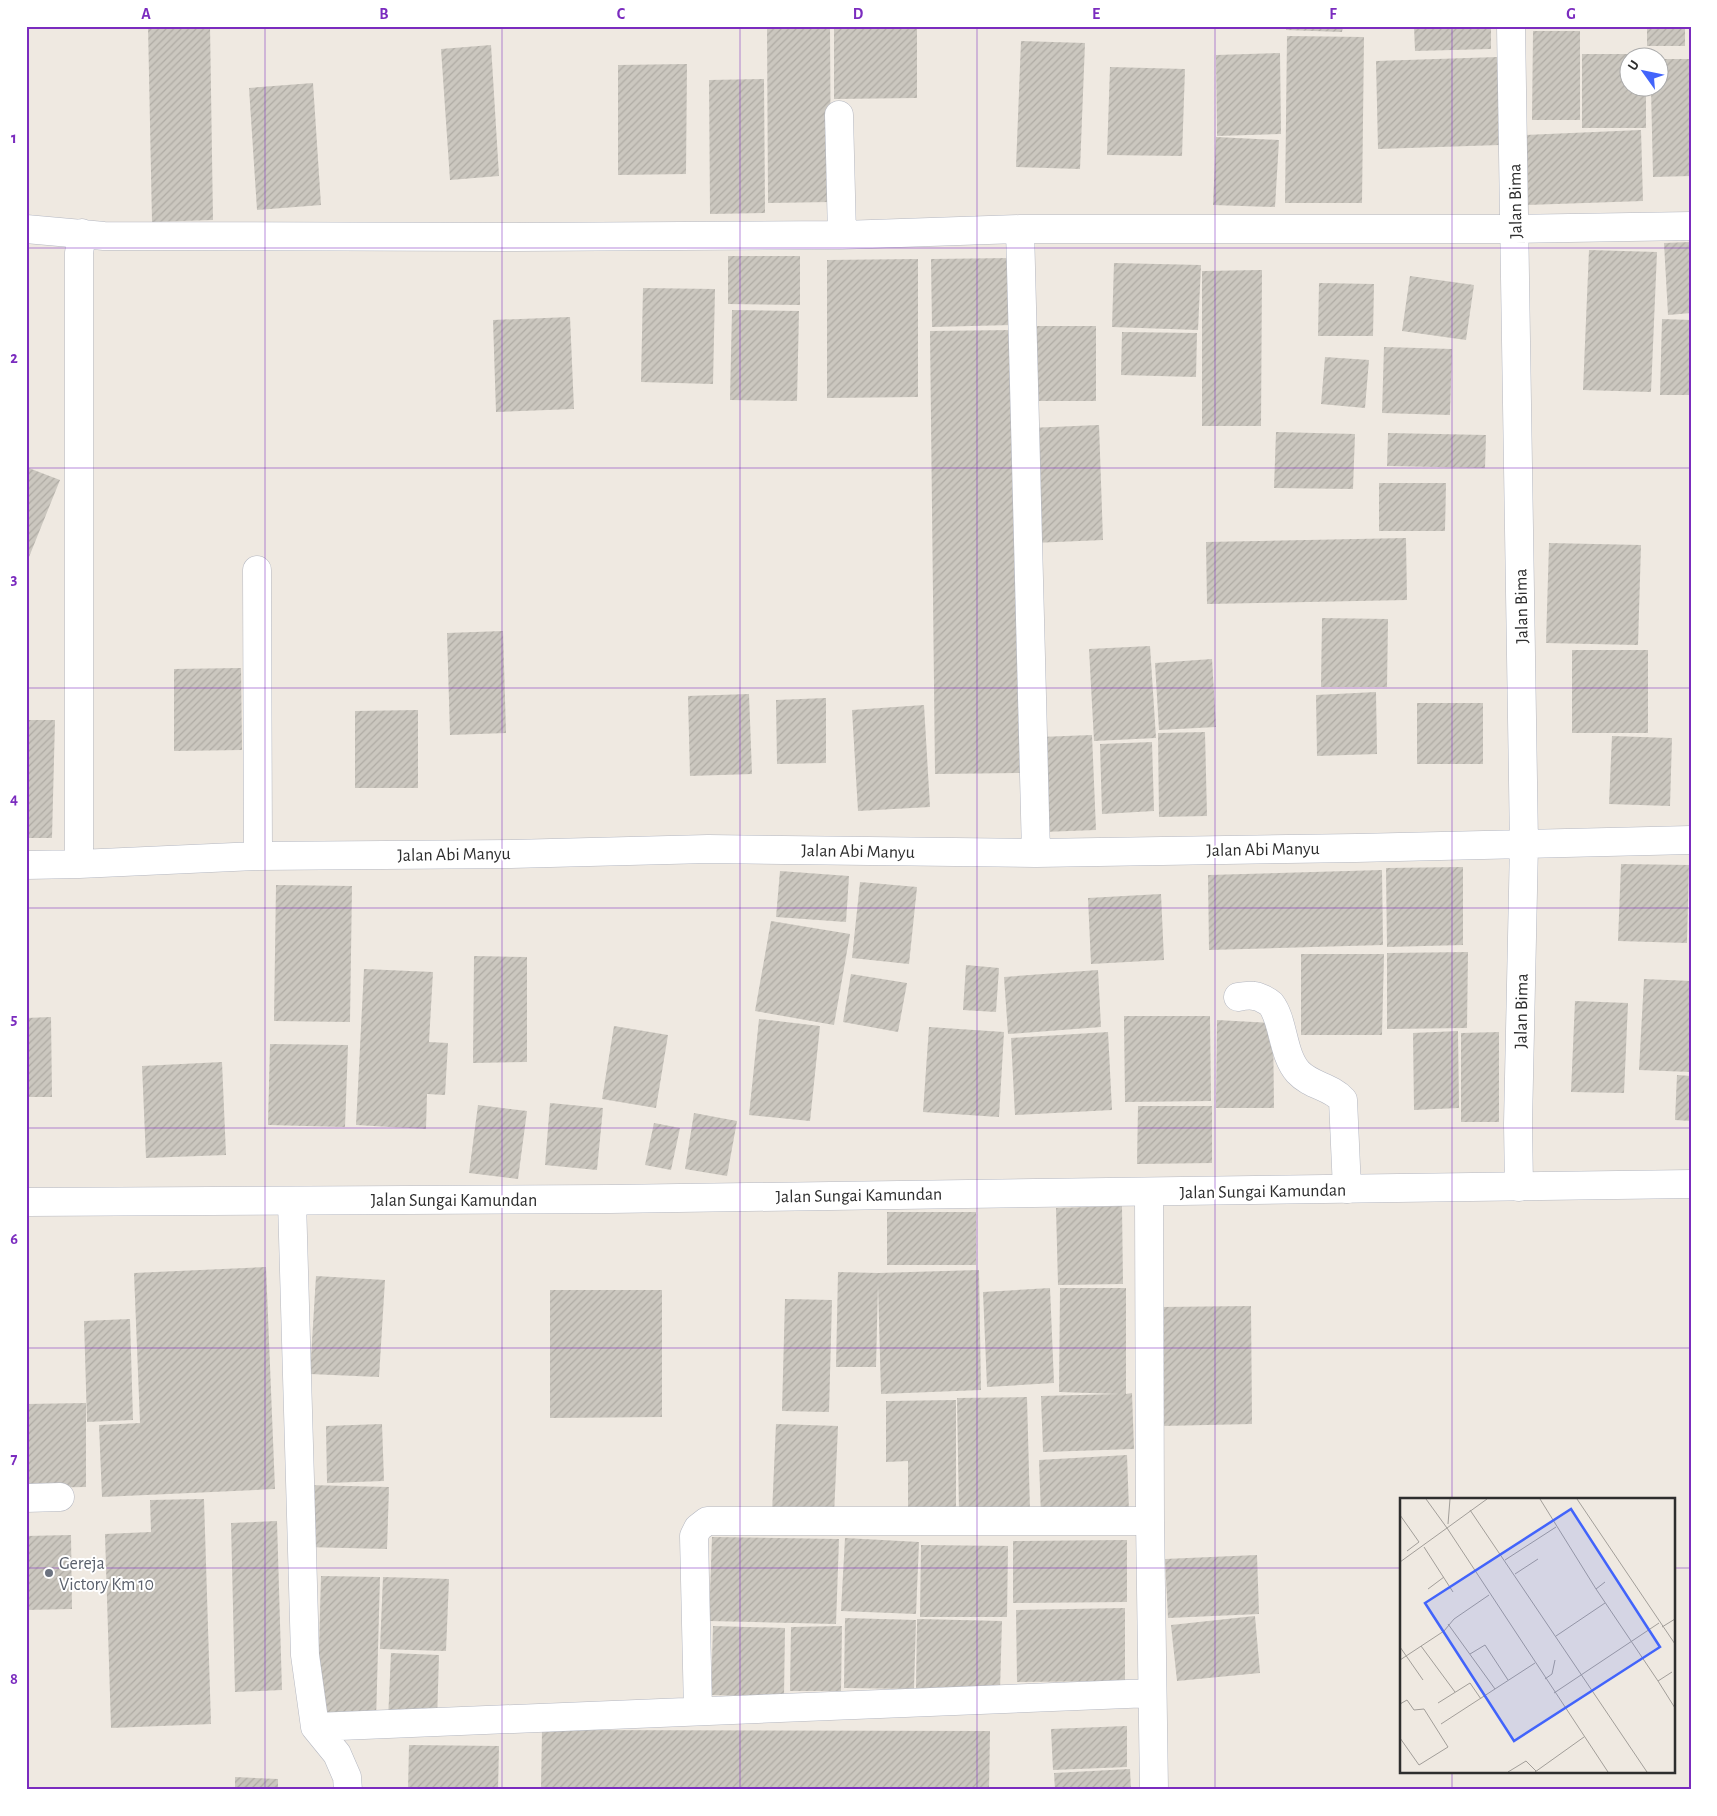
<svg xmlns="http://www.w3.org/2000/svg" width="1717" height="1816" viewBox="0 0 1717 1816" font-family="'Alegreya Sans',sans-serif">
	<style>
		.building { fill: url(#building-hatch) }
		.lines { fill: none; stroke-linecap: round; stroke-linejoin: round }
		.minor-casing { stroke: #b4b7c1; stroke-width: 29 }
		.secondary-casing { stroke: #b4b7c1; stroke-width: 29 }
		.minor { stroke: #fff; stroke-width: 28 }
		.secondary { stroke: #fff; stroke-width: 28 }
		.grid { fill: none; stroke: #7b2cbf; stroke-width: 1; stroke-opacity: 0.55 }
		.worship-dot { fill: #6b7280; stroke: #fff; stroke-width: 2 }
		.labels { text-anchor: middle; stroke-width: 4; stroke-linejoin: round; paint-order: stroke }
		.street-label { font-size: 18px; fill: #2e2e2e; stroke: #fff }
		.worship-label { font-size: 18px; fill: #5b616d; stroke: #fff; text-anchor: start }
		.inset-road { fill: none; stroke: #a29e99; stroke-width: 1 }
		.view { fill: #4264fb; fill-opacity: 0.15; stroke: #4264fb; stroke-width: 2.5 }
		.inset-edge { fill: none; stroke: #2e2e2e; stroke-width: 2.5 }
		.neatline { fill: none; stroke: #7b2cbf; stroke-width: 2 }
		.grid-label { font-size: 16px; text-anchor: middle; font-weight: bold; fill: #7b2cbf }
	</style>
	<defs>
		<pattern id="building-hatch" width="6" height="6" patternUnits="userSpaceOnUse" patternTransform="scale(1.25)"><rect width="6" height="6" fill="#cbc7bf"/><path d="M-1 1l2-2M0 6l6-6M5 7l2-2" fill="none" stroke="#afaba4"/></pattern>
	</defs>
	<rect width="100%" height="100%" fill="#efe9e1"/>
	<!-- building -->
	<path class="building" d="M148,26H210L213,220L152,222Z
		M767,26H830L831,202L768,203Z
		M834,26H917V98L834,99Z
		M1286,26H1343L1342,32L1286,30Z
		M1414,26H1491V49L1415,51Z
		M1647,26H1685V46H1647Z
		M1533,31H1580V120H1532Z
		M1287,36L1364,37L1362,203H1285Z
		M1021,41L1085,43L1080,169L1016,167Z
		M491,45L499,176L450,180L441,49Z
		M1280,53L1281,134L1217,136L1216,55Z
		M1582,54H1646V58H1630V88H1646V128H1582Z
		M1498,57L1500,145L1378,149L1376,61Z
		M1660,59H1691V176L1653,177L1651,88H1660Z
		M687,64L686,174L618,175V65Z
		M1110,67L1185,69L1182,156L1107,155Z
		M764,79L765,213L710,214L709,80Z
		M313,83L321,205L257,210L249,88Z
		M1641,130L1643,201L1527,205L1525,135Z
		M1216,137L1279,140L1275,207L1213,205Z
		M1691,242V313L1668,315L1664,243Z
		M1589,250L1657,252L1651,392L1583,390Z
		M728,256H800V305L728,304Z
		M1012,258V325L932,327L931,259Z
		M918,259V397L827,398V260Z
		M1114,263L1201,265L1198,330L1112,327Z
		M1262,270L1261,426H1202V271Z
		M1410,276L1474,285L1466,340L1402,331Z
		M1319,283L1374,284L1373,336H1318Z
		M643,288L715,289L713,384L641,382Z
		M732,310L799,311L797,401L730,400Z
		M570,317L574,409L496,412L493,320Z
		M1662,319L1691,320V395H1660Z
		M1037,326H1096V401H1037Z
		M1015,330L1020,773L935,774L930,331Z
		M1122,332L1197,333L1196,377L1121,375Z
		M1384,347L1452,349L1450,415L1382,413Z
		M1325,357L1369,360L1365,408L1321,404Z
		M1099,425L1103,540L1033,543L1029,428Z
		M1276,432L1355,434L1353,489L1274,488Z
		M1388,433L1486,435L1485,468L1387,466Z
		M26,467L60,480L29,557L26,556Z
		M1379,483H1446L1445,531H1379Z
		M1406,538L1407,600L1207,604L1206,542Z
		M1549,543L1641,545L1638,645L1546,643Z
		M1322,618L1388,619L1387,687H1321Z
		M503,631L506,733L450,735L447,633Z
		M1150,646L1156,738L1094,741L1089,649Z
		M1572,650H1648V733H1572Z
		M1212,659L1216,727L1159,730L1155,663Z
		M241,668L242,750L174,751V669Z
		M1376,692L1377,754L1317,756L1316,695Z
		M749,694L752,774L690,776L688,696Z
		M826,698V763L777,764L776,700Z
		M1417,703H1483V764H1417Z
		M924,705L930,807L858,811L852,710Z
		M418,710V788H355V711Z
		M26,720H55L52,838H26Z
		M1205,732L1207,816L1159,817L1158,733Z
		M1092,735L1096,830L1043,832L1040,737Z
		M1612,736L1672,738L1670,806L1609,804Z
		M1152,742L1154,811L1102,814L1100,744Z
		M1621,864L1689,865L1687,943L1618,941Z
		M1463,867V945L1387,947L1386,868Z
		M1382,870L1383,945L1209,950L1208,875Z
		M780,871L849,876L846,922L776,917Z
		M860,882L917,887L909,964L852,958Z
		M276,885L352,886L350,1022L274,1021Z
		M1161,894L1164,960L1091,964L1088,898Z
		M771,921L850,934L834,1025L755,1011Z
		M1468,952L1467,1028L1387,1029V953Z
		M1301,954H1384L1382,1035H1301Z
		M474,956L527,957V1062L473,1063Z
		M966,965L999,968L996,1012L963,1010Z
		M364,969L433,972L429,1042L448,1043L445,1095L427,1094L426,1129L356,1125Z
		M1098,970L1101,1027L1008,1034L1004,977Z
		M851,974L907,983L898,1032L843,1022Z
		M1644,979L1691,981V1072L1639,1070Z
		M1575,1001L1628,1003L1624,1093L1571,1092Z
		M1124,1016H1210L1211,1101L1125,1102Z
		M51,1017L52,1097H26V1018Z
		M759,1019L820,1026L810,1121L749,1115Z
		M1217,1020L1273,1023L1274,1108H1216Z
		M614,1026L668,1035L656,1108L602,1099Z
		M929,1027L1004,1032L999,1117L923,1112Z
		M1458,1031L1459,1108L1414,1110L1413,1033Z
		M1108,1032L1112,1110L1015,1115L1011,1038Z
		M1499,1032V1122H1461V1033Z
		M270,1044L348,1045L345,1127L268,1125Z
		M222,1062L226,1155L146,1158L142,1066Z
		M1677,1075L1691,1076V1121L1675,1120Z
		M550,1103L603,1108L597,1170L545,1165Z
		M478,1105L527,1111L518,1179L469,1173Z
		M1138,1106H1212V1163L1137,1164Z
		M694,1113L737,1121L727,1176L685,1169Z
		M654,1123L680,1128L671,1170L645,1165Z
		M1122,1206L1123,1284L1058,1285L1056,1208Z
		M887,1212H976V1265H887Z
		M266,1267L275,1489L102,1497L99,1425L140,1423L134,1273Z
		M979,1270L981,1390L881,1394L878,1284L876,1367H836L838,1272L878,1273Z
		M316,1276L385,1280L379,1377L310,1374Z
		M1050,1288L1054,1383L987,1387L983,1292Z
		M1060,1288H1126V1394L1132,1393L1134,1449L1043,1452L1041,1396L1120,1394L1059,1392Z
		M550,1290H662V1417L550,1418Z
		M785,1299L832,1300L829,1412L782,1411Z
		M1251,1306L1252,1424L1161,1426L1160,1307Z
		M130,1319L133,1420L87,1422L84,1321Z
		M1027,1397L1030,1511L959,1513L957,1398Z
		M956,1400V1513H908V1461L886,1462V1401Z
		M86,1403V1487L26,1488V1404Z
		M382,1424L384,1481L327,1483L326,1426Z
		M776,1424L838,1426L834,1515L772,1513Z
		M1127,1455L1129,1511L1041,1516L1039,1460Z
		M307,1485L389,1487L387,1549L305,1547Z
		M204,1499L211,1724L111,1728L105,1534L151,1532L150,1500Z
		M277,1521L282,1690L235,1692L231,1523Z
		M71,1535L72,1609L26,1610V1536Z
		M712,1537L839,1539L836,1624L709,1621Z
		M845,1538L919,1542L916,1614L841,1611Z
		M1127,1540V1602L1013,1603V1541Z
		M921,1545L1008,1546L1007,1617H920Z
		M1257,1555L1259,1614L1168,1618L1165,1559Z
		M321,1576L380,1577L376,1721L317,1720Z
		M383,1577L449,1579L446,1651L380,1649Z
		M1125,1608V1681L1017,1682L1016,1610Z
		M1255,1616L1260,1673L1177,1681L1171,1625Z
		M845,1618L916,1620L914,1689L844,1688Z
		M917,1619L1002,1621L1000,1691L916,1689Z
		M713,1626L785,1628L784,1697L711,1695Z
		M842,1626L841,1691H790L791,1627Z
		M391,1653L439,1655L437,1721L388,1720Z
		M1127,1726V1767L1053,1770L1051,1729Z
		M542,1730L990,1731L989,1790H541Z
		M409,1745L499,1746L498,1790H408Z
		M1130,1769L1131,1790H1055L1054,1773Z
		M235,1777L278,1779V1790H235Z
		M1254,1787V1790H1233V1788Z"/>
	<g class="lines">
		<!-- minor casing -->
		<g class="minor-casing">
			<path id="minor" d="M1511,26L1524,844L1518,1124L1519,1187
				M839,115L842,235L1020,229H1515L1691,226
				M26,229L104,236L516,237L842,235
				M1020,229L1036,853
				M257,570L258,856
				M79,864V253L82,233
				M26,865L79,864L258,856L511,854L708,849L1036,853L1356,848L1691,840
				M1238,997C1243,996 1249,995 1254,996C1258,996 1268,1001 1271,1004C1284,1021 1282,1054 1298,1072C1311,1086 1330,1086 1343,1100L1347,1189
				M1149,1192L1150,1521L1154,1790
				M292,1201L305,1655L315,1727L337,1754L347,1777L348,1790
				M26,1498L60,1497
				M698,1711L694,1536L698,1528L707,1521H1150
				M315,1727L1152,1693"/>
		</g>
		<!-- secondary casing -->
		<g class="secondary-casing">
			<path id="secondary" d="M26,1202L610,1199L1691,1184"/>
		</g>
		<!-- minor -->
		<use href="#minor" class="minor"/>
		<!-- secondary -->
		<use href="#secondary" class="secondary"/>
	</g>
	<!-- grid -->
	<path class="grid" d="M265,26V1790M502,26V1790M740,26V1790M977,26V1790M1215,26V1790M1452,26V1500M26,248H1691M26,468H1691M26,688H1691M26,908H1691M26,1128H1691M26,1348H1691M26,1568H1401M1673,1568H1691M1452,1772V1790"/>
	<!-- markers -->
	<circle class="worship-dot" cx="49" cy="1573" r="5"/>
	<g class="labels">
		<!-- street labels -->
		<g class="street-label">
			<text transform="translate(1515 201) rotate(-91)" y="6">Jalan Bima</text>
			<text transform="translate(1521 606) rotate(-91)" y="6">Jalan Bima</text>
			<text transform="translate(1263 849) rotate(-1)" y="6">Jalan Abi Manyu</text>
			<text transform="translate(858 851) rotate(1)" y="6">Jalan Abi Manyu</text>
			<text transform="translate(454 854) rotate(-1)" y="6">Jalan Abi Manyu</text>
			<text transform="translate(1521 1011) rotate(-89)" y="6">Jalan Bima</text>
			<text transform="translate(1263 1191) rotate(-1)" y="6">Jalan Sungai Kamundan</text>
			<text transform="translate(859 1195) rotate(-1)" y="6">Jalan Sungai Kamundan</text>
			<text x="454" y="1206">Jalan Sungai Kamundan</text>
		</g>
		<!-- worship labels -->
		<g class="worship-label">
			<text x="59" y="1569">Gereja<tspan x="59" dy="21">Victory Km 10</tspan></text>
		</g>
	</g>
	<!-- overview -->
	<g transform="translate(1400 1498)">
		<rect width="275" height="275" fill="#efe9e1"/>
		<path class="inset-road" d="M26,1L47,30M140,1L196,91M177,1L275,146M70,12L247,274M0,17L19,44L7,53M48,26L50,1M47,30L87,1M24,49L53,94M105,62L156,29M0,64L47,30L208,274M115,76L138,61M205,84L196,91L258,183L272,174M28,91L44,79M48,126L95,191M262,129L275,121M156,138L205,105M21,148L55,194M0,149L23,182M70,156L85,147L108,182M0,162L44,133L54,121L89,97M145,181L152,176L155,162M258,183L275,210M154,195L259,125M38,205L70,185L81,201M0,206L7,202L14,212L24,211L48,249L19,267L0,240M41,226L135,165M108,274L126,263L136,273M135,274L184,239"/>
		<path class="view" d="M171,11L260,149L114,243L25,105Z"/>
		<rect width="275" height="275" class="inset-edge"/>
	</g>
	<!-- border -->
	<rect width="1717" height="1816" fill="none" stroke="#ffffff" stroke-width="55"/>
	<!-- north arrow -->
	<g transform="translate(1644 72) rotate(303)"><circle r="24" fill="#ffffff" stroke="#ababab"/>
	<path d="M0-4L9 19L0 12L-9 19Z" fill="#4264fb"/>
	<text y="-8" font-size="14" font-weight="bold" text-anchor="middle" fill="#2e2e2e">U</text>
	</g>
	<rect x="28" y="28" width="1662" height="1760" class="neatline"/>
	<g class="grid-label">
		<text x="146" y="19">A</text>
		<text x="384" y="19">B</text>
		<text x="621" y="19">C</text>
		<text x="858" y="19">D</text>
		<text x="1096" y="19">E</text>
		<text x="1333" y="19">F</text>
		<text x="1571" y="19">G</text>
		<text x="14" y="143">1</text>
		<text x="14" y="363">2</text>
		<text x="14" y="584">3</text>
		<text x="14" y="804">4</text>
		<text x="14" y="1024">5</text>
		<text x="14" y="1244">6</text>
		<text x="14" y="1464">7</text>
		<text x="14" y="1684">8</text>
	</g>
</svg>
